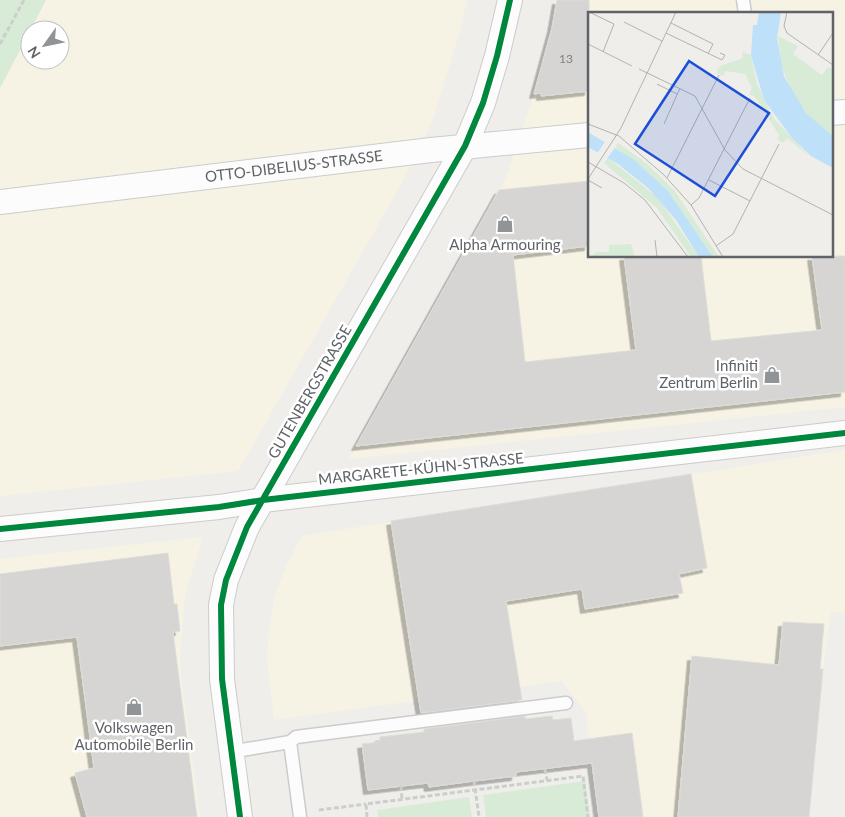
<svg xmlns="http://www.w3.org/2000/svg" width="845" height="817" viewBox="0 0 845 817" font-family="Lato,sans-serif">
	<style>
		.commercial { fill: #f7f3e4; fill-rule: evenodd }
		.green { fill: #d8ebd6 }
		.building { fill: #d6d5d3; stroke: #deddd9; filter: url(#shadow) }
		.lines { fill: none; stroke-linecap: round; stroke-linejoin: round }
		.lane-casing { stroke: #cbcccc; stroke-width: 15 }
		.street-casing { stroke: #cbcccc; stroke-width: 26 }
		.path { stroke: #cacfcc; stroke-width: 3; stroke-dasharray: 5 2.5; stroke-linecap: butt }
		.lane { stroke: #fdfcfc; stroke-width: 12 }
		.street { stroke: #fdfcfc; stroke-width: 24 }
		.cycleway-casing { stroke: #fff; stroke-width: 9 }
		.cycleway { stroke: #00873e; stroke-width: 6 }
		.labels { text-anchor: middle; stroke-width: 5; stroke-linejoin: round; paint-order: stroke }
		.number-label { font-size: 12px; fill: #7e8184 }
		.street-label { font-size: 15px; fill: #5f6368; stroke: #fff }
		.poi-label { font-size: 15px; fill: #5f6368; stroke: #fff }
		.inset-road { fill: none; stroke: #b1b2b2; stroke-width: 1 }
		.view { fill: #1d4ed8; fill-opacity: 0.15; stroke: #1d4ed8; stroke-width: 2.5 }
		.inset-edge { fill: none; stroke: #5f6368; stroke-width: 2.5 }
	</style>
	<defs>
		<filter id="shadow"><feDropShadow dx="-4.5" dy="4.5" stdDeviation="0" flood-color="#0004"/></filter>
	</defs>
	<rect width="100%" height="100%" fill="#efeeea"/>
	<!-- commercial -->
	<path class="commercial" d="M46,0H467L461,28L432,122L399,188L238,471L0,496V88L30,33V60H60V30H31Z
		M557,0H845V407L349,459L506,178L534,94L552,28ZM589,14H831V256H589Z
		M845,450V613L831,612L823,669L809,817H599L586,713L562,681L274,720L267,658L269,628L274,599L286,566L302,536Z
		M203,537L185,595L180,652L181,678L200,817H0V559Z"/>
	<!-- green -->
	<path class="green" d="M0,0H46L0,88Z
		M585,781L590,817H486L483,795Z
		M469,797L472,817H378L377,810Z"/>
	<!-- building -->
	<path class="building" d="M557,0H589V91L541,96V93L534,94L552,28Z
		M589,181V246L513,255L525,362L636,350L624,256H701L711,341L822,330L812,256H845V392L356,446L499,190Z
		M691,474L707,568L679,574L683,593L585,609L582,589L506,601L522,700L421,713L391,521Z
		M168,553L174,604H177L180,631L173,632L197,817H87L75,773L94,768L77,637L0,646V574Z
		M783,622L824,624L820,669H823L809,817H678L692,656L779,665Z
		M525,716V719L552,716L553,720L571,718L574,741L632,733L643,817H599L592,763L516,772V776L474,781L429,787L428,783L368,790L362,744L380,742V737L424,732V729Z"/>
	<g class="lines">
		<!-- lane casing -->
		<g class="lane-casing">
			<path id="lane" d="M743,0L745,14
				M290,742L300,817
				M230,752L290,742L296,737L566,703"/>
		</g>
		<!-- street casing -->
		<g class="street-casing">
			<g id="street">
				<path d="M831,113L845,112"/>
				<path id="s1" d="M0,202L431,150L589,135"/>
				<path d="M0,529L219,507L263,500L845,433"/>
				<path d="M240,817L222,679L221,605L226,580L247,527L465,146L483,103L497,56L510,0"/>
			</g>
		</g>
		<!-- path -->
		<path class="path" d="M0,44L24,0
			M545,769L547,780
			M474,781L479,817
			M401,786L402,799
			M319,810L366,804
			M367,817L366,804L583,776L588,817"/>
		<!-- lane -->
		<use href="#lane" class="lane"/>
		<!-- street -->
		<use href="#street" class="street"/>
		<!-- cycleway casing -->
		<g class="cycleway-casing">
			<path id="cycleway" d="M0,529L219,507L263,500L845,433
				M240,817L222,679L221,605L226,580L247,527L465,146L483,103L497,56L510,0"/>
		</g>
		<!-- cycleway -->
		<use href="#cycleway" class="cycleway"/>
	</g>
	<!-- icons -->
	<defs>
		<g id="shop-bare" transform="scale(1.35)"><path d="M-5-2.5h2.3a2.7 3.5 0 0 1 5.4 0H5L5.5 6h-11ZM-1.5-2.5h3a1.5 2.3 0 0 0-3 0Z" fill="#919496" stroke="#fff" stroke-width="2.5" paint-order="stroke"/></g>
	</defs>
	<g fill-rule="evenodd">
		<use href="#shop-bare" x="505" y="224"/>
		<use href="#shop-bare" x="772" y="375"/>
		<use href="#shop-bare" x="134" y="707"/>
	</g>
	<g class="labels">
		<!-- number labels -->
		<g class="number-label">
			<text x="566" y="63">13</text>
		</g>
		<!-- street labels -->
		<g class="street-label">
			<text dy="5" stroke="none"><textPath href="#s1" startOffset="296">OTTO-DIBELIUS-STRASSE</textPath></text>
			<text transform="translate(310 392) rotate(-60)" y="5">GUTENBERGSTRASSE</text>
			<text transform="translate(421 469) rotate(-6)" y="5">MARGARETE-KÜHN-STRASSE</text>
		</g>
		<!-- poi labels -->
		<g class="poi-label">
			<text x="505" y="250">Alpha Armouring</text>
			<text x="758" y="371" text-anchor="end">Infiniti<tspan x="758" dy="17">Zentrum Berlin</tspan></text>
			<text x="134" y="733">Volkswagen<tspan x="134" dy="17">Automobile Berlin</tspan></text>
		</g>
	</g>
	<!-- overview -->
	<g transform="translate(588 12)">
		<rect width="245" height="245" fill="#efeeea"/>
		<path d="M190,24L210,34L205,42L234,63L240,55L245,58V124L223,107L206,84L193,53ZM154,40L163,43L169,72L186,107L222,145L199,126L195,131L189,127L191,123L167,85L161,82L164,76L157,62L138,59L135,64L128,61L132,54L155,46ZM30,131L58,151L86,178L131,245H125L80,179L27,135ZM20,146L69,185L111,245H103L69,196L16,151ZM43,232L47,245H2L9,240H21V233Z" fill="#d8ebd6"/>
		<path d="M171,0H193L189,26L196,64L218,101L245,124V156L223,144L204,126L176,88L163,43L165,13H169ZM0,120L45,147L80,179L125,245H111L88,208L60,176L30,152L0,135Z" fill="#bfe0f9"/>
		<path d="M19,127L29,133L18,148L8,143Z" fill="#efeeea"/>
		<path class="inset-road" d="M1,0L26,12L15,40M199,0L196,14L199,21L245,53M36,10L74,29M83,11L125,32L120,42M78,21L134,48L137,43L132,41M0,32L44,54M230,43L245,21M51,57L107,84L137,138L155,157L245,203M69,72L89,82M0,112L31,124L76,163L103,193L135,245M76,112L92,76M0,150L36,171L57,188L100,245M79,166L131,63M0,167L33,116L88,0M0,168L14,176M121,168L162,189M103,193L111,186L162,86M67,228L69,245M128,234L145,222L191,132"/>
		<path class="view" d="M101,49L181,101L127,184L47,132Z"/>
		<rect width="245" height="245" class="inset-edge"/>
	</g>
	<!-- north arrow -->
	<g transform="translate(45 45) rotate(237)"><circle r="24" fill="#ffffff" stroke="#bfc1c3"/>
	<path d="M0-4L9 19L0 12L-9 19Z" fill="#919496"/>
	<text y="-8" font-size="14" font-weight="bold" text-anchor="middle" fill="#5f6368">N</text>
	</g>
</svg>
